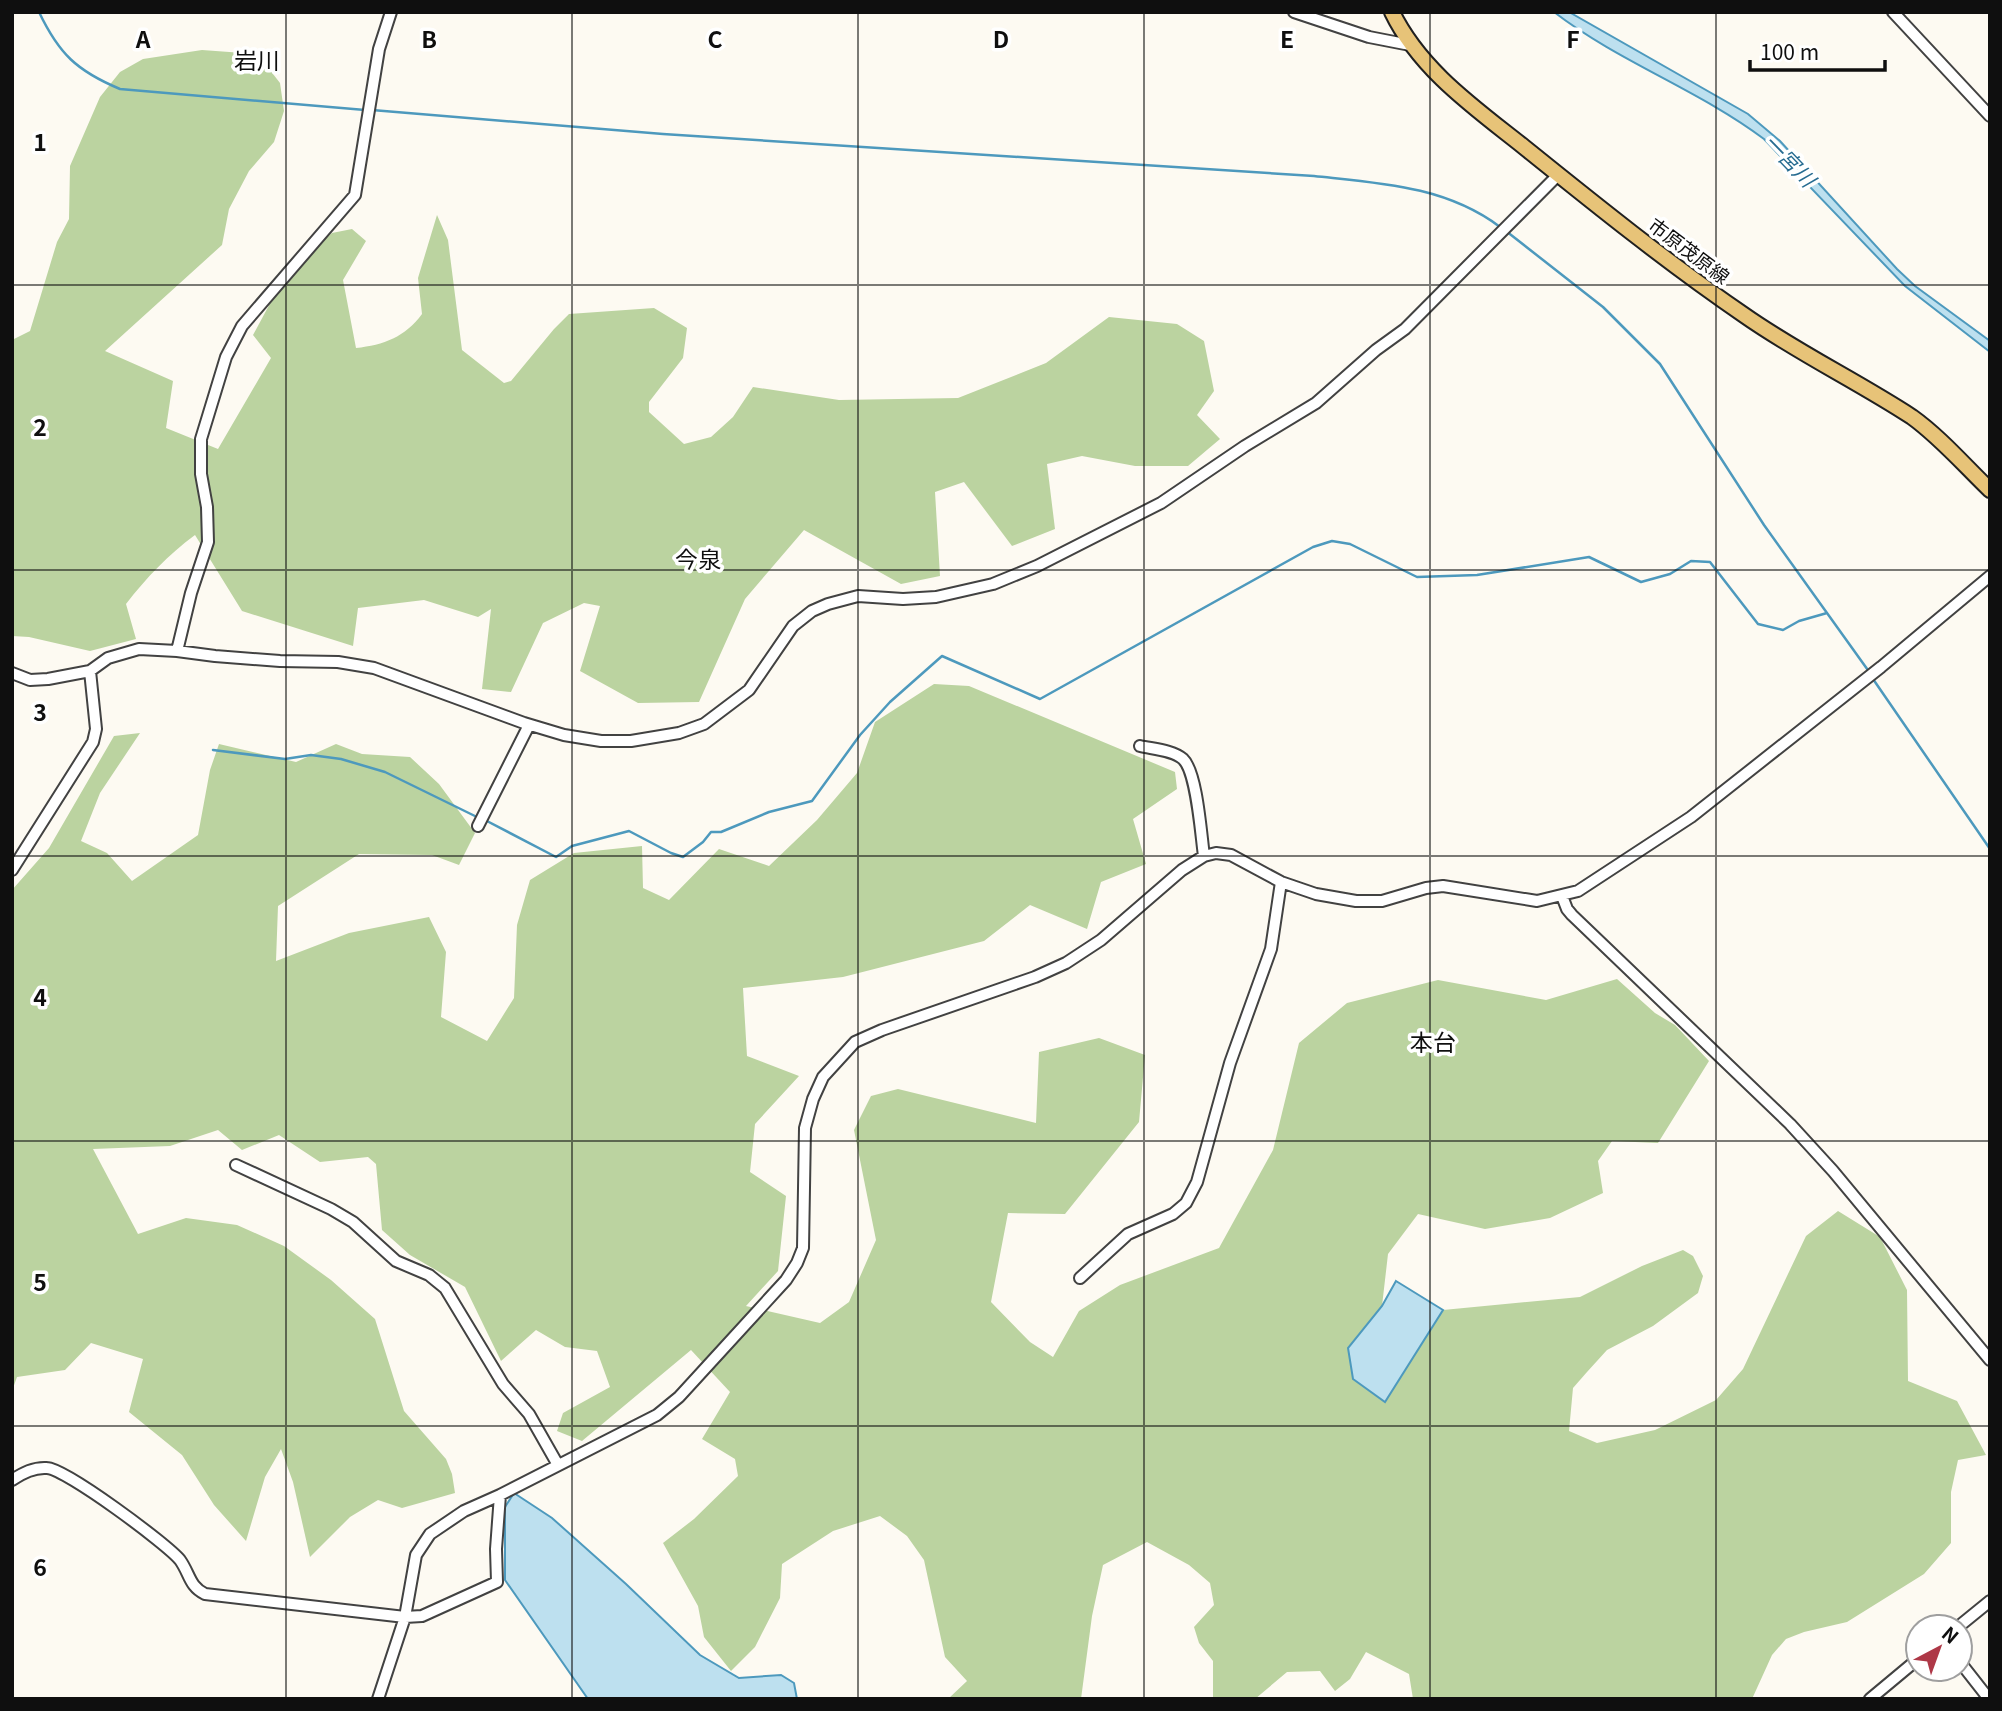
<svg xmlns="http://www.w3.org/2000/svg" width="2002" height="1711" viewBox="0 0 2002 1711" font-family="Georgia,'Noto Sans JP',serif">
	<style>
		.forest { fill: #bbd3a0 }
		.water { fill: #bde0ef; stroke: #4d99bd; stroke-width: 2 }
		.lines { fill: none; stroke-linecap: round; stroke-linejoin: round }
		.stream { stroke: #4d99bd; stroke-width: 2.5 }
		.minor-casing { stroke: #424242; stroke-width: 14 }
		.major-casing { stroke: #202020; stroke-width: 18 }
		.minor { stroke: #fff; stroke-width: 10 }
		.major { stroke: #e7c378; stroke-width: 14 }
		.grid { fill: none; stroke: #0f0f0f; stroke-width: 2; stroke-opacity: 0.55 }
		.labels { text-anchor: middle; stroke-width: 7; stroke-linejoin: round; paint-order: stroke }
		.street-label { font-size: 19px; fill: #0f0f0f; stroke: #fff }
		.water-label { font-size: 21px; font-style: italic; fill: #276c91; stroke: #fff }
		.quarter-label { font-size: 23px; fill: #0f0f0f; stroke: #fff }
		.grid-label { font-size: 23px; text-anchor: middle; font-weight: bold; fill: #0f0f0f; stroke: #fff; stroke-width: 7; stroke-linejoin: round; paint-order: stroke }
	</style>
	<rect width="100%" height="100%" fill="#fdfaf2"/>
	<!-- forest -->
	<path class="forest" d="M202,50L243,53L266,65L280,83L284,111L274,142L249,171L229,209L222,245L105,351L173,381L166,428L218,449L271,358L253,335L288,270L332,233L352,229L366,241L343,280L356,348C384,345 405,337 422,314L418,278L437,215L448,240L462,350L504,383L511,381L554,329L569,314L654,308L687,328L683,358L649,402V412L684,444L711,437L733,417L753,387L839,400L958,398L1046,363L1109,317L1177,324L1204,341L1214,391L1197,415L1220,439L1188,466H1135L1082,456L1047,464L1055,529L1012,546L964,482L935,492L940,576L901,584L804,530L745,599L699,702L638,703L580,671L600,606L584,603L543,623L511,692L482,689L491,609L478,617L424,600L358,608L353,646L242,611L195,535C168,555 147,577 126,604L136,639L90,651L29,637L12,636V340L30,331L57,242L69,219L70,166L100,97L120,72L143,59Z
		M934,684L969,686L1175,772L1177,789L1133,819L1146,864L1101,882L1087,929L1030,905L984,941L843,977L743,988L747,1056L799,1076L755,1124L750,1172L786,1196L778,1271L746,1306L820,1323L849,1302L876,1240L854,1130L871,1096L898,1089L1036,1123L1039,1052L1099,1038L1145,1055L1139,1122L1065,1214L1008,1213L991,1302L1030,1342L1053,1357L1079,1311L1120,1285L1219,1248L1273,1150L1299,1043L1347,1003L1438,980L1546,1000L1617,979L1655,1013L1675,1025L1709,1061L1658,1143L1612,1141L1598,1161L1603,1193L1550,1218L1485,1229L1418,1214L1388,1254L1382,1306L1348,1348L1385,1402L1443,1310L1580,1297L1642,1266L1683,1250L1693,1256L1703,1276L1698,1293L1653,1326L1607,1350L1587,1372L1573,1388L1569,1431L1597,1443L1655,1430L1716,1400L1743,1369L1806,1236L1838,1211L1880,1237L1907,1290L1908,1381L1957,1401L1986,1455L1958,1460L1951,1492V1543L1924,1574L1847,1622L1804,1632L1786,1639L1772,1655L1752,1699H1413L1409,1674L1366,1652L1350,1679L1335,1691L1320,1671L1287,1672L1255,1699H1213V1661L1199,1643L1194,1627L1214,1605L1210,1583L1189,1565L1147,1542L1103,1565L1092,1616L1081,1699H948L967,1681L945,1657L924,1560L907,1536L880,1516L833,1531L782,1564L780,1598L755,1647L731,1671L704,1637L698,1606L663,1543L694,1519L738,1476L735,1459L702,1439L730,1392L691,1350L582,1441L557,1431L563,1413L610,1387L597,1351L565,1347L536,1330L501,1361L465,1287L410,1255L382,1230L376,1164L368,1157L320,1162L279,1135L242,1150L218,1130L170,1146L93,1149L138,1234L186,1218L237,1225L284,1246L331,1280L375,1319L404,1411L446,1459L452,1474L455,1493L402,1508L378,1500L350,1517L310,1557L293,1482L281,1449L265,1477L246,1541L214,1505L182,1455L129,1412L143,1359L91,1343L65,1370L17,1377L12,1391V890L49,848L114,736L140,733L100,793L81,841L107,853L132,881L198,835L210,770L219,744L296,762L336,744L362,754L410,757L439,784L475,833L459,865L432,855L359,854L278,906L276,961L349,933L429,917L446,952L441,1017L487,1041L514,998L517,925L530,880L574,853L642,846L643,888L669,900L719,849L769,866L817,820L857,773L875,722Z"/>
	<!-- water -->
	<path class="water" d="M1554,12H1569L1748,114L1780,141L1897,269L1915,286L1990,341V352L1905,286L1764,139C1699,90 1619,62 1554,12Z
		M1396,1281L1443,1310L1385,1402L1353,1379L1348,1348L1382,1306Z
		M514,1493L552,1518L626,1584L700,1655L739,1678L781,1675L794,1683L797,1699H588L505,1580V1507Z"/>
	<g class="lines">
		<!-- stream -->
		<path class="stream" d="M39,12C59,54 77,71 120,89L365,110
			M372,110L663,134L1314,176C1379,183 1446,186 1500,227
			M1506,231L1603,307L1660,364L1764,525L1870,673
			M1873,679L1990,849
			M213,750L285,759L311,755L341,759L385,772L479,818
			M485,820L556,857L572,846L629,831L671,853L683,857L703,842L711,832H721L769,812L812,801L860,735L890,702L942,656L1040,699L1313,547L1332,541L1350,544L1417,577L1477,575L1589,557L1641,582L1670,574L1691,561L1710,562L1758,624L1783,630L1799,621L1827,613"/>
		<!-- minor casing -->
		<g class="minor-casing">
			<path id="minor" d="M1294,12L1369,37L1410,45
				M1893,12L1990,116
				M177,651L191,593L208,542L207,507L201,474V439L226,357L242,326L355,195L379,49L391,12
				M12,673L30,680L48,679L90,671L108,658L139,649L177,651L215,656L280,661L338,662L374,668L524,723L564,735L601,741H631L679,733L704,724L749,690L793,626L812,611L828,604L858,596L903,599L936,597L993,584L1037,566L1161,503L1245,446L1316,403L1376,350L1405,329L1558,175
				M1140,746C1153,749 1173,750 1183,759C1197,772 1201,835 1204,856
				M478,826L529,725
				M12,870L93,742L96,729L90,671
				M1562,896L1567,909L1572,915L1790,1124L1833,1171L1990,1360
				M236,1165L331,1209L353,1222L396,1261L429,1275L445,1288L503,1384L529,1414L558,1465
				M1080,1278L1128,1234L1173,1214L1186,1203L1197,1182L1230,1063L1271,949L1281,882
				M12,1480C23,1473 34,1467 47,1468C66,1469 167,1544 180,1560C190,1574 189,1586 205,1594L405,1617L422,1616L497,1582L496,1549L500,1495
				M1958,1627L1990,1601
				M1960,1662L1989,1699
				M378,1699L405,1617L416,1555L430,1534L464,1511L500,1495L657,1415L679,1397L786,1280L797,1263L803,1248L805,1128L813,1099L823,1077L855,1042L882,1030L1035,977L1066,963L1101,940L1182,870L1204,856L1216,853L1231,855L1281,882L1316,894L1356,901H1382L1426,888L1443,886L1537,901L1578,891L1691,817L1881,667L1990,576
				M1870,1699L1918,1659"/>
		</g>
		<!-- major casing -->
		<g class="major-casing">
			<path id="major" d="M1392,12C1420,70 1475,108 1524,147C1596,205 1668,263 1744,315C1798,353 1857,381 1912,417C1940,437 1965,466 1990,490"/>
		</g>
		<!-- minor -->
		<use href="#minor" class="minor"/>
		<!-- major -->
		<use href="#major" class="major"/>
	</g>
	<!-- grid -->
	<path class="grid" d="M286,12V1699M572,12V1699M858,12V1699M1144,12V1699M1430,12V1699M1716,12V1699M12,285H1990M12,570H1990M12,856H1990M12,1141H1990M12,1426H1990"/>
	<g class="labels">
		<!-- street labels -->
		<g class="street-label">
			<text transform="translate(1689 251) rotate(37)" y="7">市原茂原線</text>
		</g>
		<!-- water labels -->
		<g class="water-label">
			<text transform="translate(1789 161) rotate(46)" y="7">一宮川</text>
		</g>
		<!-- quarter labels -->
		<g class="quarter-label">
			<text x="257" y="69">岩川</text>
			<text x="698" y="568">今泉</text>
			<text x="1433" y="1051">本台</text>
		</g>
	</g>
	<g class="grid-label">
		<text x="143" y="48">A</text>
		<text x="429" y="48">B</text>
		<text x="715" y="48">C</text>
		<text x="1001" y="48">D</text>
		<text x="1287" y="48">E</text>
		<text x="1573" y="48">F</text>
		<text x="40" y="151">1</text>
		<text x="40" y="436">2</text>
		<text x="40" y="721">3</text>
		<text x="40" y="1006">4</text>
		<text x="40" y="1291">5</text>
		<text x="40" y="1576">6</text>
	</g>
	<!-- border -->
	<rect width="2002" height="1711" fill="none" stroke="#0f0f0f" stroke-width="28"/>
	<!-- north arrow -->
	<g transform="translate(1939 1648) rotate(41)"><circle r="33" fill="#ffffff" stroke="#9f9f9f" stroke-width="2"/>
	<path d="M0-5L12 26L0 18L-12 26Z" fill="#ae3847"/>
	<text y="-10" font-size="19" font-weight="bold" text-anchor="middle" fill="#0f0f0f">N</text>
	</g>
	<!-- scale -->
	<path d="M1750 60v10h135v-10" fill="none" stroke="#0f0f0f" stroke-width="3.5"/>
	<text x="1760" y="60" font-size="21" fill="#0f0f0f" stroke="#ffffff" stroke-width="5" paint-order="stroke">100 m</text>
</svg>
